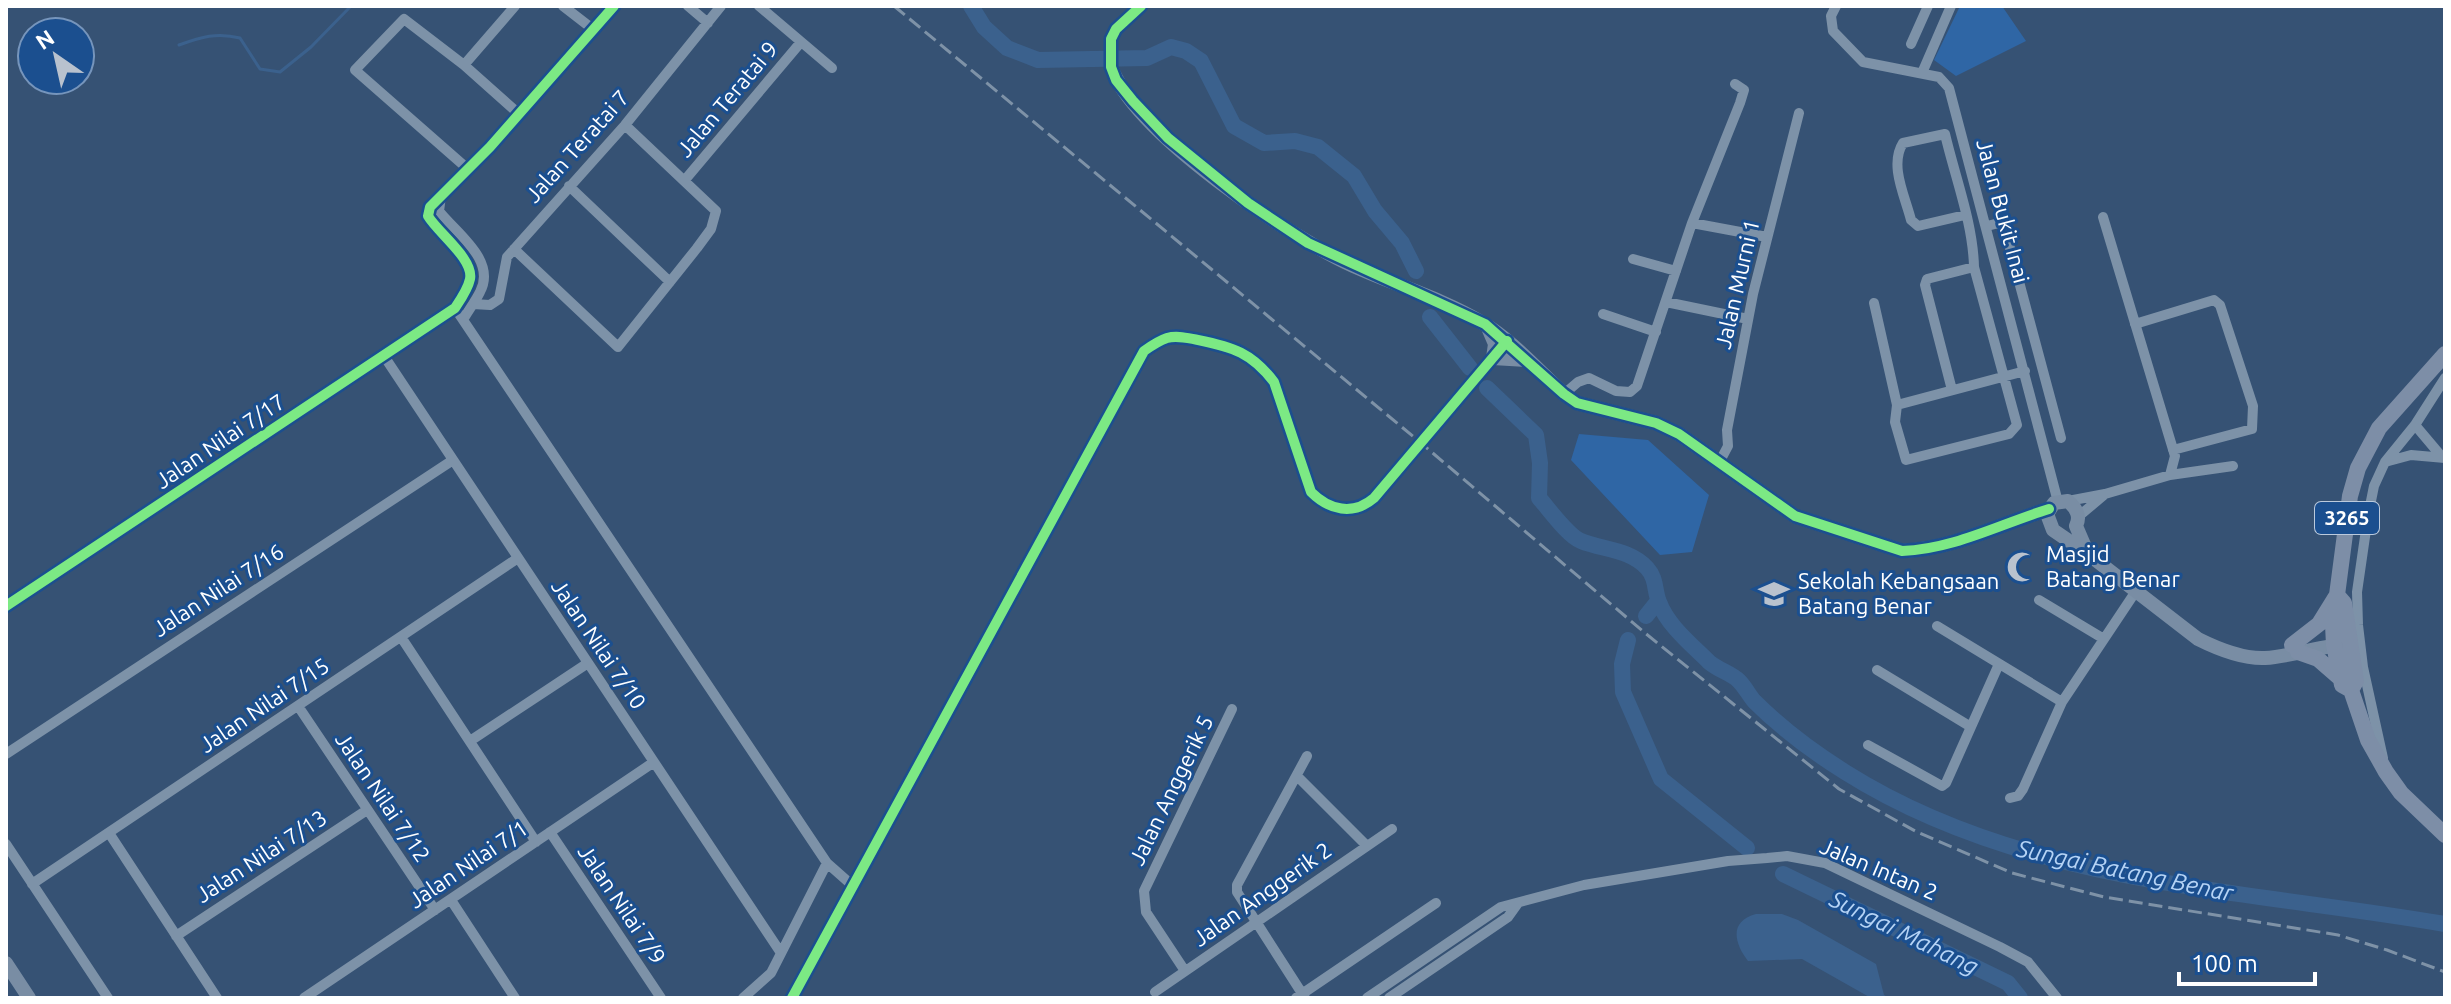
<svg xmlns="http://www.w3.org/2000/svg" width="2451" height="1004" viewBox="0 0 2451 1004" font-family="Ubuntu,sans-serif">
	<style>
		.green { fill: #2f66a5 }
		.water { fill: #3b618d }
		.lines { fill: none; stroke-linecap: round; stroke-linejoin: round }
		.stream { stroke: #3b618d; stroke-width: 3 }
		.river { stroke: #3b618d; stroke-width: 16 }
		.street { stroke: #7d92a8; stroke-width: 10 }
		.secondary { stroke: #798da4; stroke-width: 14 }
		.primary { stroke: #7d8ea7; stroke-width: 16 }
		.rail { stroke: #7e92a7; stroke-width: 3; stroke-dasharray: 14 6; stroke-linecap: butt }
		.street-bridge { stroke: #7d92a8; stroke-width: 10 }
		.cycleway-casing { stroke: #1b4f8f; stroke-width: 15 }
		.cycleway { stroke: #7ce984; stroke-width: 10 }
		.labels { text-anchor: middle; stroke-width: 6; stroke-linejoin: round; paint-order: stroke }
		.shield { fill: #1b4f8f; stroke: #bbcadd; stroke-width: 2 }
		.shield-label { font-size: 20px; font-weight: bold; fill: #fff }
		.street-label { font-size: 22px; fill: #fff; stroke: #1b4f8f }
		.poi-label { font-size: 22px; fill: #fff; stroke: #1b4f8f; text-anchor: start }
		.water-label { font-size: 24px; font-style: italic; fill: #b5d3f5; stroke: #1b4f8f }
	</style>
	<rect width="100%" height="100%" fill="#365274"/>
	<!-- green -->
	<path class="green" d="M1960,6H2002L2026,41L1956,76L1934,60Z
		M1579,434L1648,440L1709,495L1692,552L1660,555L1571,460Z"/>
	<!-- water -->
	<path class="water" d="M1756,914H1782L1798,920L1876,964L1884,995L1889,998H1871L1802,959L1748,961C1734,943 1729,921 1756,914Z"/>
	<g class="lines">
		<!-- stream -->
		<path class="stream" d="M179,45C201,37 217,32 240,38L260,69L280,72L311,47L351,6"/>
		<!-- river -->
		<path class="river" d="M971,6L984,27L1007,48L1038,60L1147,58L1171,47L1186,51L1201,61L1234,126L1264,143L1295,141L1318,147L1354,176L1375,211L1402,243L1416,271
			M1430,317L1470,368
			M1487,388L1536,435L1540,463L1539,498C1549,509 1568,536 1581,541C1603,550 1630,549 1647,568C1657,579 1654,590 1659,602C1667,625 1692,645 1709,662C1718,670 1731,673 1739,681C1745,687 1749,695 1754,701C1780,727 1813,752 1845,772C2024,885 2242,889 2445,924
			M1646,616L1658,601
			M1628,640L1622,664L1623,692L1661,779L1747,848
			M1783,874L2008,983L2020,998"/>
		<!-- street -->
		<path class="street" d="M563,6L594,30
			M688,6L708,23
			M759,6L832,68
			M1836,6L1831,16L1833,31L1863,62L1939,77L1949,88L2058,502
			M1911,44L1928,6
			M464,65L515,6
			M1111,67C1107,33 1118,28 1141,6
			M1922,73L1951,6
			M469,170L355,70L404,19L464,65L519,114
			M684,181L801,42
			M569,186L670,282
			M441,196L439,211C456,233 497,260 480,292C475,302 468,311 463,320
			M1692,223L1767,237
			M1987,226L2003,222L2061,438
			M514,249L618,347L697,248L711,229L716,211L625,125
			M1633,259L1676,271
			M1666,302L1748,319
			M1874,303L1897,405L1895,422L1906,460L2009,434L2017,425L1974,267C1973,223 1955,177 1945,134L1903,143C1889,165 1905,196 1911,220L1918,226L1965,215
			M473,304L490,305L499,299L507,257L625,125L721,6
			M455,308L827,863L853,886
			M1603,314L1656,332
			M2135,324L2214,300L2220,305L2253,406L2252,429L2173,450
			M384,356L781,953
			M1952,390L1925,285L1927,279L1974,267
			M1564,394L1578,382L1589,378L1616,391L1630,392L1637,386L1692,223L1740,103L1744,90L1735,84
			M1897,405L2025,371
			M1443,417L1507,341
			M2415,425L2442,457
			M2385,462L2411,455L2445,458
			M1719,463L1728,446L1727,430L1753,294L1799,113
			M2170,475L2233,466
			M2068,501L2105,494L2170,475L2175,456L2103,217
			M2079,516L2104,495
			M2039,600L2104,639
			M6,606L455,308C461,299 468,289 470,279C474,259 438,233 428,216L430,207L490,147L614,6
			M1937,626L2062,702
			M401,637L536,842
			M1877,670L1971,727
			M298,706L435,910
			M470,741L588,663
			M1868,745L1942,786L1946,783L1999,664
			M6,754L453,460
			M2383,758L2363,667L2358,625L2357,592L2368,516L2374,486L2385,462L2415,425L2445,378
			M1297,776L1367,846
			M2010,798L2018,796L2023,789L2062,702L2136,591
			M550,832L661,998
			M109,833L217,998
			M6,844L108,998
			M32,884L518,558
			M451,900L515,998
			M176,936L367,810
			M1185,971L1146,912L1144,891L1232,709
			M1155,992L1392,829
			M304,998L654,762
			M743,998L771,973L827,863
			M792,998L1144,351C1151,346 1158,341 1167,338C1177,335 1187,338 1198,340C1233,347 1252,353 1274,382L1311,492C1354,534 1381,489 1410,458
			M1296,998L1436,903
			M1305,998L1237,892V885L1307,756
			M1367,998L1501,907L1584,885L1728,861L1767,858L1787,856L1825,863L2000,947L2028,962L2057,998
			M1389,998L1508,917L1518,903"/>
		<!-- secondary -->
		<path class="secondary" d="M1111,67C1136,134 1288,236 1353,266C1395,285 1441,298 1481,322C1512,340 1538,370 1564,394L1577,403L1656,423L1679,434L1795,516L1902,551C1954,549 2000,524 2049,509
			M1489,330L1495,344L1493,358L1527,360
			M2088,554L2076,526C2081,516 2076,508 2068,501L2054,503L2047,514L2053,530L2088,554L2198,639C2218,649 2243,659 2265,658C2293,656 2321,646 2348,644
			M6,963L29,998"/>
		<!-- primary -->
		<path class="primary" d="M2337,595L2344,603L2356,681L2351,690
			M2332,604L2334,645L2342,685L2351,690L2368,740L2386,772L2401,793L2445,835
			M2292,645L2319,624L2337,595L2350,496L2358,468L2379,428L2445,354
			M2298,652L2318,659L2341,679"/>
		<!-- rail -->
		<path class="rail" d="M894,6L1415,438L1645,633L1839,789L1917,832L2012,873L2104,897L2338,935L2387,950L2445,972"/>
		<!-- street-bridge -->
		<path class="street-bridge" d="M1410,458L1443,417"/>
		<!-- cycleway casing -->
		<g class="cycleway-casing">
			<path id="cycleway" d="M1141,6L1116,29L1111,39V67L1116,80L1133,101L1168,138L1248,203L1308,243L1485,324L1564,394L1577,403L1656,423L1679,434L1795,516L1902,551C1954,549 2000,524 2049,509
				M6,606L455,308C461,299 468,289 470,279C474,259 438,233 428,216L430,207L490,147L614,6
				M792,998L1144,351C1151,346 1158,341 1167,338C1177,335 1187,338 1198,340C1233,347 1252,353 1274,382L1311,492C1329,510 1353,516 1374,498L1507,341"/>
		</g>
		<!-- cycleway -->
		<use href="#cycleway" class="cycleway"/>
	</g>
	<!-- icons -->
	<defs>
		<g id="mosque-bare" transform="scale(2.4)"><path d="M3.5-4.9A6 6 0 1 0 3.5 4.9A5 5 0 1 1 3.5-4.9Z" fill="#b9c2ce" stroke="#1b4f8f" stroke-width="2.5" paint-order="stroke"/></g>
		<g id="school-bare" transform="scale(2.4)"><path d="M0-5L7-2L0 1L-7-2ZM-4 1L0 2.5L4 1V4Q0 6-4 4Z" fill="#b9c2ce" stroke="#1b4f8f" stroke-width="2.5" paint-order="stroke"/></g>
	</defs>
	<g fill-rule="evenodd">
		<use href="#mosque-bare" x="2022" y="567"/>
		<use href="#school-bare" x="1774" y="594"/>
	</g>
	<g class="labels">
		<!-- shield labels -->
		<rect class="shield" x="2315" y="502" width="64" height="32" rx="6"/>
		<g class="shield-label">
			<text x="2347" y="525">3265</text>
		</g>
		<!-- street labels -->
		<g class="street-label">
			<text transform="translate(727 99) rotate(-50)" y="8">Jalan Teratai 9</text>
			<text transform="translate(577 146) rotate(-48)" y="8">Jalan Teratai 7</text>
			<text transform="translate(2003 211) rotate(75)" y="8">Jalan Bukit Inai</text>
			<text transform="translate(1737 284) rotate(-77)" y="8">Jalan Murni 1</text>
			<text transform="translate(220 441) rotate(-34)" y="8">Jalan Nilai 7/17</text>
			<text transform="translate(218 590) rotate(-33)" y="8">Jalan Nilai 7/16</text>
			<text transform="translate(599 644) rotate(56)" y="8">Jalan Nilai 7/10</text>
			<text transform="translate(264 705) rotate(-34)" y="8">Jalan Nilai 7/15</text>
			<text transform="translate(1171 790) rotate(-64)" y="8">Jalan Anggerik 5</text>
			<text transform="translate(383 797) rotate(56)" y="8">Jalan Nilai 7/12</text>
			<text transform="translate(261 856) rotate(-33)" y="8">Jalan Nilai 7/13</text>
			<text transform="translate(468 864) rotate(-34)" y="8">Jalan Nilai 7/1</text>
			<text transform="translate(1879 869) rotate(23)" y="8">Jalan Intan 2</text>
			<text transform="translate(1262 894) rotate(-35)" y="8">Jalan Anggerik 2</text>
			<text transform="translate(622 904) rotate(56)" y="8">Jalan Nilai 7/9</text>
		</g>
		<!-- poi labels -->
		<g class="poi-label">
			<text x="2046" y="562">Masjid<tspan x="2046" dy="25">Batang Benar</tspan></text>
			<text x="1798" y="589">Sekolah Kebangsaan<tspan x="1798" dy="25">Batang Benar</tspan></text>
		</g>
		<!-- water labels -->
		<g class="water-label">
			<text transform="translate(2125 871) rotate(12)" y="8">Sungai Batang Benar</text>
			<text transform="translate(1904 933) rotate(26)" y="8">Sungai Mahang</text>
		</g>
	</g>
	<!-- border -->
	<rect width="2451" height="1004" fill="none" stroke="#ffffff" stroke-width="16"/>
	<!-- north arrow -->
	<g transform="translate(56 56) rotate(326)"><circle r="38" fill="#1b4f8f" stroke="#7695bc" stroke-width="2"/>
	<path d="M0-6L14 30L0 20L-14 30Z" fill="#b9c2ce"/>
	<text y="-12" font-size="22" font-weight="bold" text-anchor="middle" fill="#ffffff">N</text>
	</g>
	<!-- scale -->
	<path d="M2179 972v12h136v-12" fill="none" stroke="#ffffff" stroke-width="4"/>
	<text x="2191" y="972" font-size="24" fill="#ffffff" stroke="#1b4f8f" stroke-width="6" paint-order="stroke">100 m</text>
</svg>
